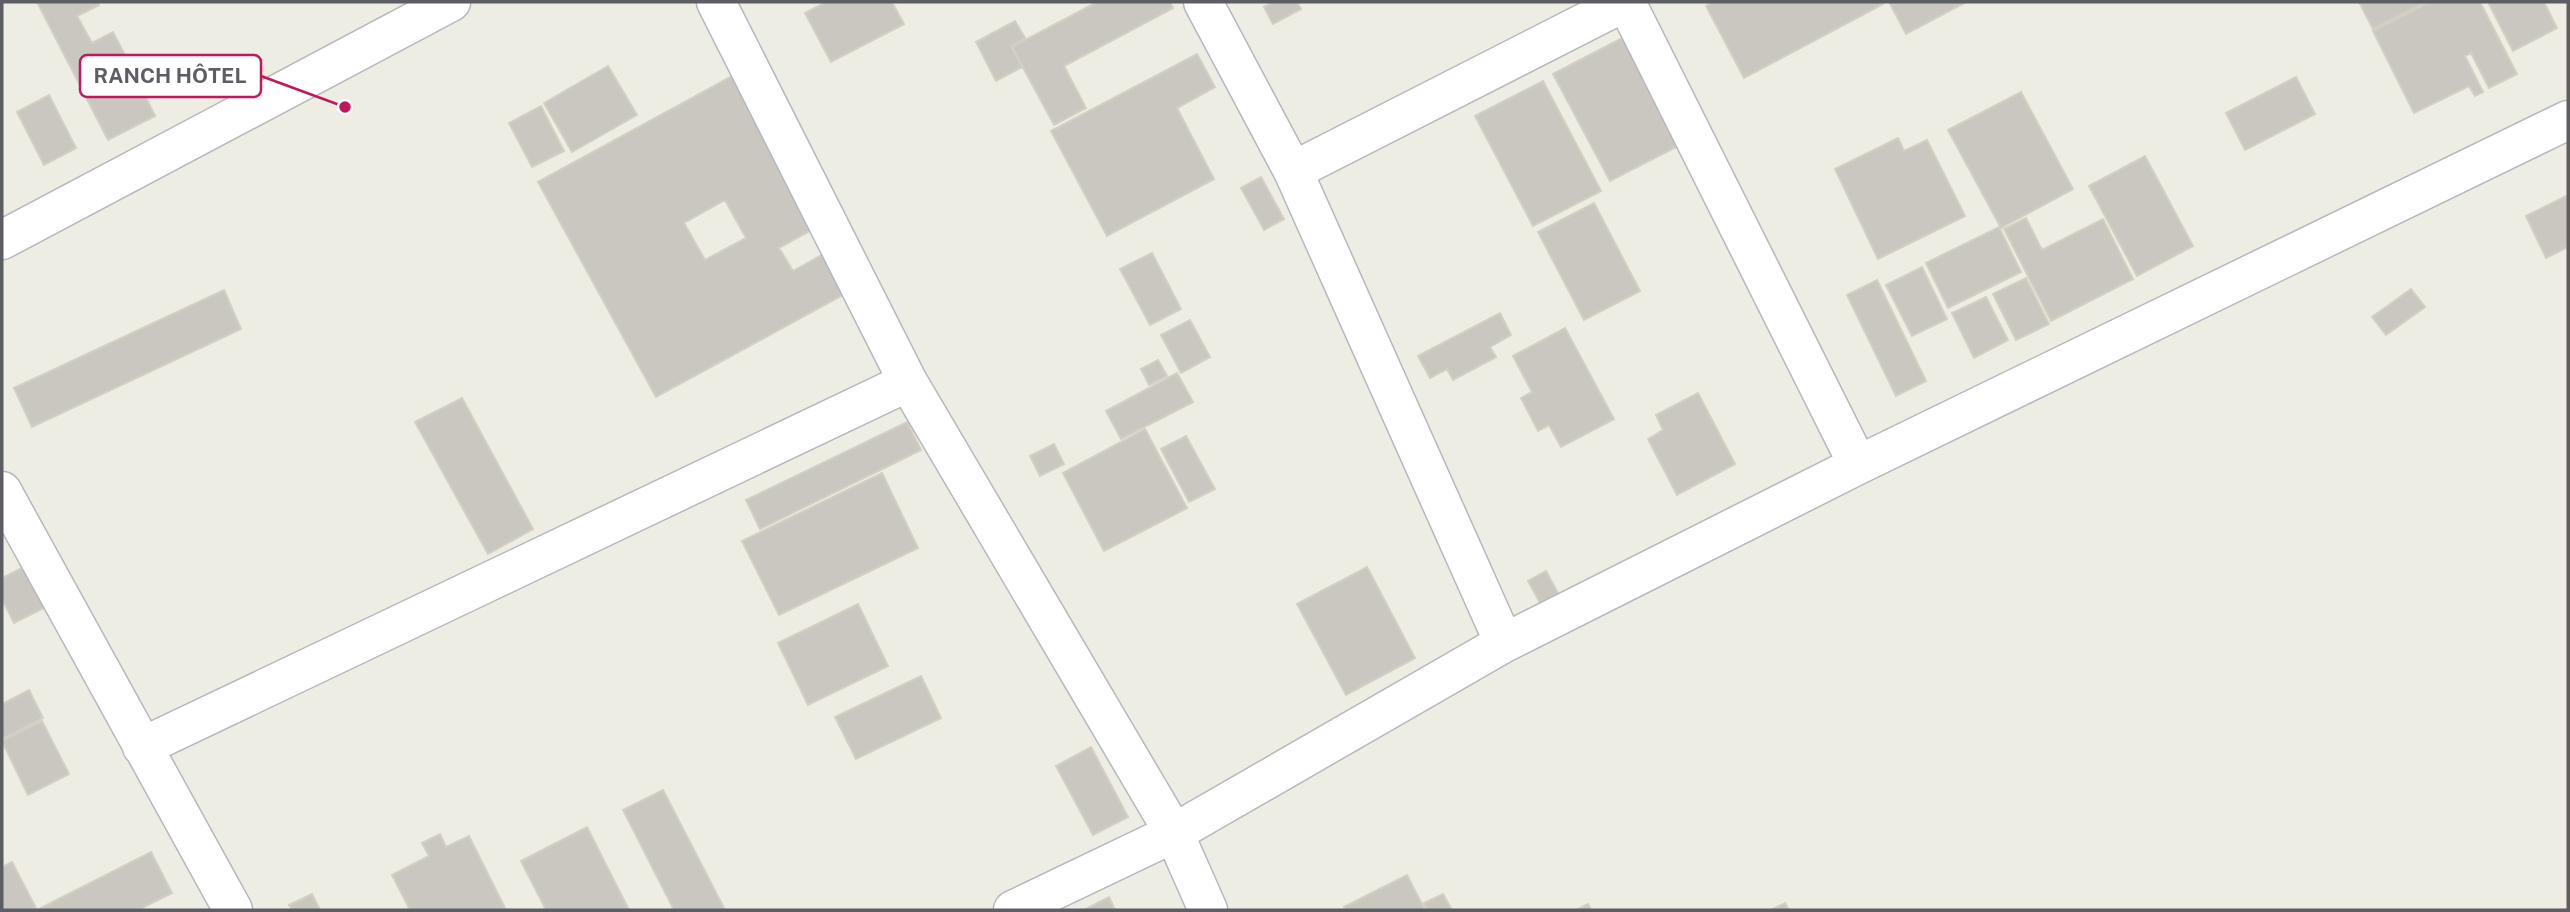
<svg xmlns="http://www.w3.org/2000/svg" width="2570" height="912" viewBox="0 0 2570 912" font-family="'Public Sans',sans-serif">
	<style>
		.building { fill: #cac7c1; stroke: #d2d0c2; stroke-width: 2; fill-rule: evenodd }
		.lines { fill: none; stroke-linecap: round; stroke-linejoin: round }
		.minor-casing { stroke: #b6b8be; stroke-width: 41 }
		.minor { stroke: #fff; stroke-width: 38 }
		.leader { fill: none; stroke: #c2185b; stroke-width: 2.5 }
		.callout-dot { fill: #c2185b; stroke: #fff; stroke-width: 2.5 }
		.callout { fill: #fff; stroke: #c2185b; stroke-width: 2.5 }
		.callout-label { font-size: 21px; text-anchor: middle; font-weight: bold; fill: #5c5e64 }
	</style>
	<rect width="100%" height="100%" fill="#eeede4"/>
	<!-- building -->
	<path class="building" d="M37,2H97L99,5L77,16L92,43L113,32L125,55L103,66L117,94L139,83L155,116L108,140Z
		M826,2H892L904,24L831,62L805,13Z
		M1097,2H1170L1173,8L1064,66L1086,108L1054,125L1012,47Z
		M1274,2H1297L1301,9L1273,24L1264,7Z
		M1713,2H1882L1883,4L1744,78L1706,6Z
		M1889,2H1966L1906,34Z
		M2359,2H2426L2373,29Z
		M2430,2H2480L2517,74L2489,88L2471,53L2465,56L2483,92L2475,96L2469,86L2414,113L2373,31Z
		M2488,2H2544L2557,28L2513,51Z
		M1015,21L1025,38L1011,46L1022,67L996,81L976,42Z
		M1624,37L1680,145L1610,181L1553,74Z
		M1197,54L1215,87L1177,108L1214,179L1107,236L1051,131Z
		M608,66L637,115L572,152L544,103Z
		M732,76L815,228L779,248L793,271L829,251L850,291L656,397L538,182ZM725,200L746,238L705,260L684,223Z
		M2296,77L2315,114L2245,150L2226,113Z
		M1543,81L1601,191L1533,226L1475,116Z
		M2021,92L2073,189L2001,228L1948,130Z
		M49,95L76,148L44,165L17,112Z
		M541,106L564,151L532,167L509,123Z
		M1898,138L1904,151L1927,140L1965,216L1878,259L1835,169Z
		M2145,156L2193,246L2137,276L2089,186Z
		M1261,177L1284,219L1264,230L1241,188Z
		M2568,195V247L2546,258L2526,216Z
		M1594,203L1640,291L1584,320L1538,232Z
		M2026,218L2042,250L2103,219L2133,279L2051,321L2004,229Z
		M1999,227L2021,272L1948,308L1926,263Z
		M1152,253L1181,309L1150,325L1120,269Z
		M1922,267L1947,319L1912,336L1886,285Z
		M2026,278L2049,324L2016,340L1993,294Z
		M1877,280L1926,381L1896,396L1847,295Z
		M2411,289L2425,307L2386,335L2372,317Z
		M224,290L241,329L32,427L14,388Z
		M1986,297L2008,340L1974,358L1952,313Z
		M1500,313L1511,335L1490,347L1496,357L1453,380L1447,369L1430,378L1418,356Z
		M1190,320L1210,357L1181,373L1161,335Z
		M1565,328L1614,419L1561,447L1549,425L1538,431L1521,398L1532,392L1513,356Z
		M1158,360L1167,376L1149,385L1141,369Z
		M1177,373L1193,402L1121,439L1106,411Z
		M1698,393L1735,464L1677,495L1648,439L1663,430L1656,415Z
		M462,398L533,529L488,554L415,422Z
		M907,422L921,450L760,529L746,500Z
		M1145,429L1187,508L1104,551L1063,473Z
		M1186,436L1215,489L1189,502L1161,449Z
		M1054,444L1064,464L1040,476L1030,456Z
		M882,473L918,548L779,615L742,541Z
		M33,562L54,603L14,623L2,599V578Z
		M1367,567L1415,658L1346,695L1297,604Z
		M1546,571L1565,606L1547,616L1528,581Z
		M858,604L888,666L808,705L778,643Z
		M921,676L941,718L856,759L835,717Z
		M29,690L43,718L2,739V704Z
		M42,721L69,774L28,795L2,741Z
		M1091,747L1128,817L1093,835L1056,766Z
		M663,790L725,910H674L623,810Z
		M587,827L629,910H546L521,861Z
		M440,834L446,847L469,836L506,910H410L392,875L429,856L422,843Z
		M151,852L172,893L138,910H37Z
		M12,862L37,910H2V867Z
		M1407,875L1425,910H1346L1344,907Z
		M312,894L320,910H292L289,905Z
		M1443,894L1452,910H1427L1424,903Z
		M1109,897L1115,910H1084Z
		M1785,903L1789,910H1771Z
		M1588,904L1591,910H1579L1578,909Z"/>
	<g class="lines">
		<!-- minor casing -->
		<g class="minor-casing">
			<path id="minor" d="M716,2L908,382L1174,833L1208,910
				M1203,2L1293,171L1504,643
				M1626,2L1858,465
				M1293,171L1625,2
				M2,240L451,2
				M2,491L233,910
				M142,747L908,382
				M1013,910L1174,833L1504,643L1858,465L2568,120"/>
		</g>
		<!-- minor -->
		<use href="#minor" class="minor"/>
	</g>
	<!-- callouts -->
	<path class="leader" d="M345 107L261 76"/>
	<circle class="callout-dot" cx="345" cy="107" r="7"/>
	<rect class="callout" x="80" y="55" width="181" height="42" rx="7"/>
	<g class="callout-label">
		<text x="170" y="83">RANCH HÔTEL</text>
	</g>
	<!-- border -->
	<rect width="2570" height="912" fill="none" stroke="#5c5e64" stroke-width="7"/>
</svg>
